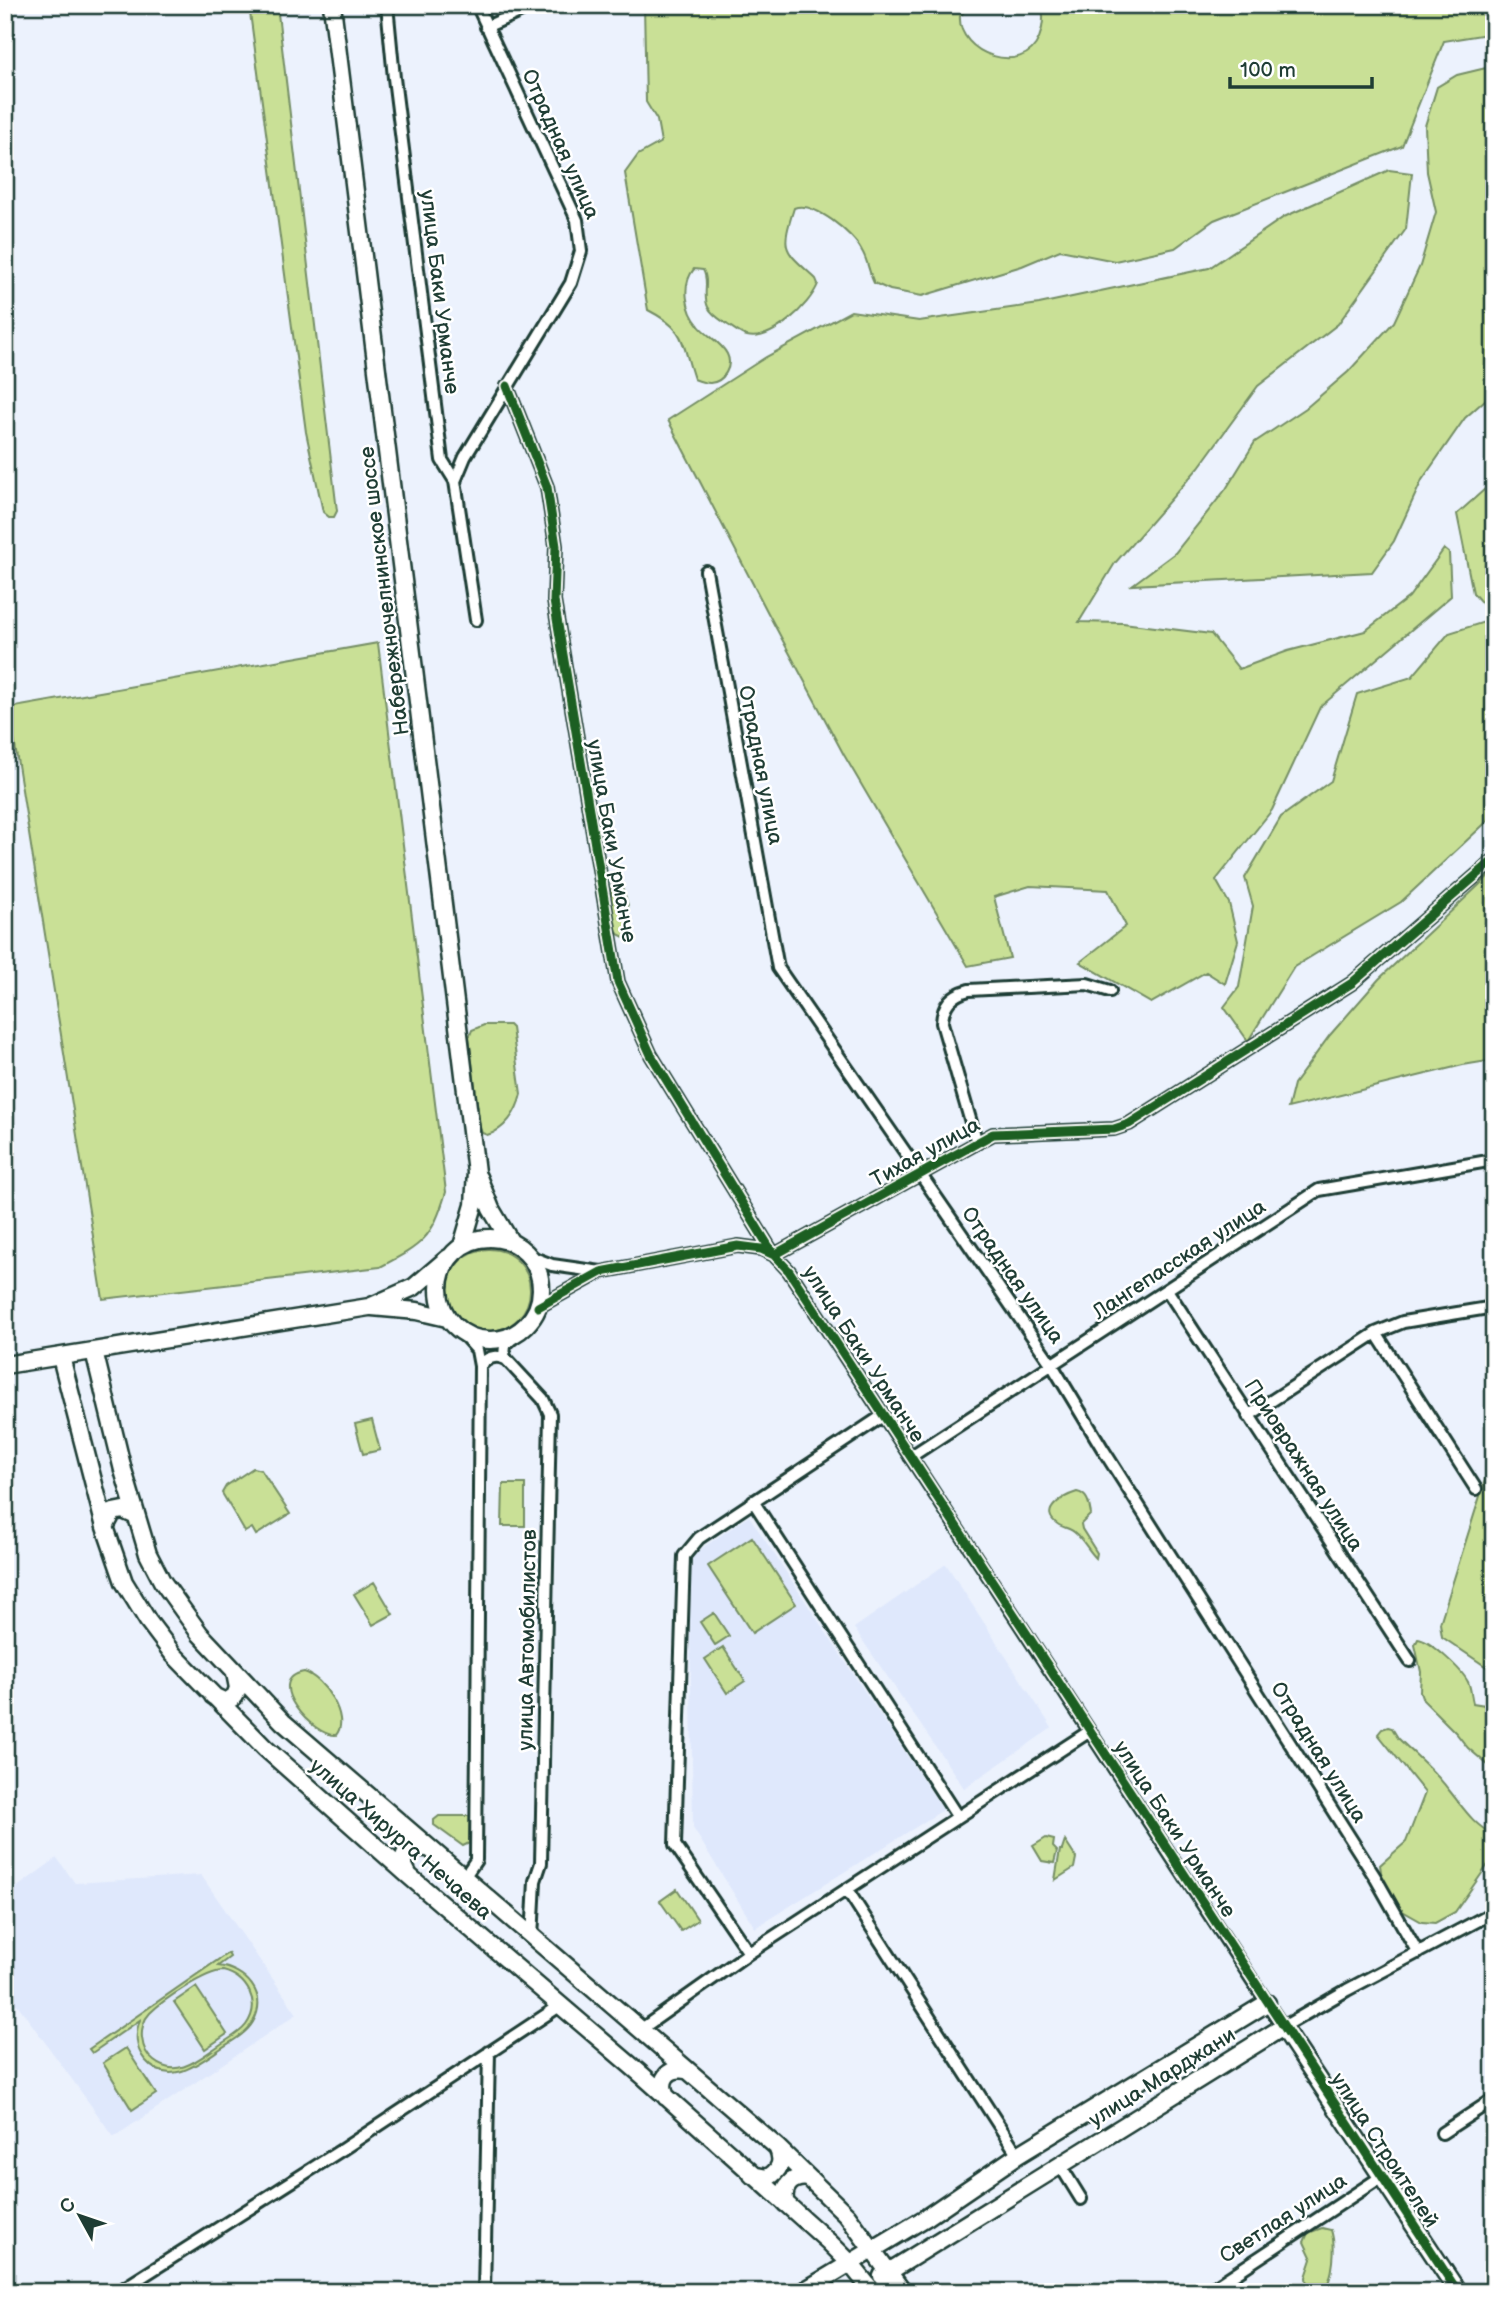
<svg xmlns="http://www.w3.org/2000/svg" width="1499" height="2297" viewBox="0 0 1499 2297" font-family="'Balsamiq Sans',sans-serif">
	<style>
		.built { fill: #dfe8fc }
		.green { fill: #c9e096; stroke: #748e65; stroke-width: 2; fill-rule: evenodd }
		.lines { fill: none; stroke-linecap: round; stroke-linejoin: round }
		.street-casing { stroke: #1f3d34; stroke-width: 16 }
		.secondary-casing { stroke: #1f3d34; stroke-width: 21 }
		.street { stroke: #fff; stroke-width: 10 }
		.secondary { stroke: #fff; stroke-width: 16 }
		.cycleway-casing { stroke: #fff; stroke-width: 13 }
		.cycleway { stroke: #1b5e20; stroke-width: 9 }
		.labels { text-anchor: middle; stroke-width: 5; stroke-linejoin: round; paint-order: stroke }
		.street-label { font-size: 21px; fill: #1f3d34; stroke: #fff }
	</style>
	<rect width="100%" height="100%" fill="#ecf2fd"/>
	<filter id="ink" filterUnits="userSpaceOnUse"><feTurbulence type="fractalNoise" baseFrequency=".0143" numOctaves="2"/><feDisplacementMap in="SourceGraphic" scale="14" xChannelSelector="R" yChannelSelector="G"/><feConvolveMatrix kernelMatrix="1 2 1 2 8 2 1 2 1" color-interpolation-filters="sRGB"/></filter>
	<g filter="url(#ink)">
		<!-- built -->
		<path class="built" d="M749,1516L943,1810L755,1928L693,1828L689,1557Z
			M946,1564L1052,1728L964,1788L854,1628Z
			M57,1858L75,1883L201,1875L297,2014L114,2137L17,2004L5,2007V1896Z"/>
		<!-- green -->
		<path class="green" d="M249,5H277L337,511L334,517H329L323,512L306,432Z
			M644,5H971L960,16C957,54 1024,77 1039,38C1043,27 1045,16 1041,5H1494V33L1444,41L1402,146L1214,220L1175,248L1115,261L1060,250L1022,266L922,296L890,290L874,283C869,273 868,261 862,251C854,234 813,200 794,208C780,252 784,249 816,279L818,284C810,305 771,342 747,336C741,335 733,328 728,325C721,320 712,315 708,307C702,295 710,281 703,270L694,269C681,285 686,311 699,326C707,336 721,342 727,354C733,366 724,382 710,383C705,383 699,381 694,379C681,341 687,330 648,310L625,173L638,155L661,142L657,120L646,102Z
			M1494,66V392L1465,418L1422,480L1394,541L1372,572L1132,585L1175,553L1226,489L1255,442L1306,408L1348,372L1394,322L1420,266L1436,212L1427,172L1425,126L1437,87L1457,75Z
			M1389,170L1412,173L1406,229L1338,324L1258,386L1199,467L1115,563L1079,622L1123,623L1211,634L1239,669L1288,651L1365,631L1409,597L1444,549L1449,553L1451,596L1320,707L1272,810L1216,880L1229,903L1238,941L1225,984L1206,972L1151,1003L1080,962L1126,926L1108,890L1030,886L994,897L1010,958L968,966L844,755L768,613L668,420L766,357L851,311L919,321L1039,304L1209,268L1284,217Z
			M1494,481V617L1473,593L1457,514Z
			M1494,619V815L1401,902L1294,967L1248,1041L1224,1007L1239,987L1253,906L1245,878L1281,817L1331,781L1357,694L1412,677L1449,633Z
			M378,643L446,1192C432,1239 422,1245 380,1267L103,1299L9,708Z
			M1494,871V1060L1463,1065L1288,1108L1294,1084L1330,1035L1379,979Z
			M615,882L620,884C628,899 631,917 629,934L626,938L618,934C612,920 609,901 612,885Z
			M484,1025H509L512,1028L521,1094C517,1112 505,1130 487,1135L482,1133L480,1128L469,1038L472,1030Z
			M448 1290a41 41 0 1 1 82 0a41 41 0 1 1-82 0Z
			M372,1420L380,1450L363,1454L355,1424Z
			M1494,1467V1672L1442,1637L1440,1623L1486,1477Z
			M253,1468L261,1470L290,1514L256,1535L252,1528L245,1532L222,1493L226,1486Z
			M503,1484H525V1526H502Z
			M1077,1492C1088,1494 1089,1504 1091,1514L1081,1524L1082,1529L1097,1553L1096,1558C1088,1550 1083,1539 1074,1532C1070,1528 1064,1528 1059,1525C1036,1511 1064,1496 1077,1492Z
			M752,1537L796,1604L752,1633L708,1566Z
			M374,1582L393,1614L373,1625L354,1594Z
			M714,1613L729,1636L715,1645L700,1622Z
			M1418,1639C1430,1640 1462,1670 1468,1682C1471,1688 1471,1696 1473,1703L1491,1706L1494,1710V1770L1468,1748L1456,1733L1423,1700L1420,1691L1421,1672L1415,1645Z
			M723,1647L745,1681L727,1693L705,1659Z
			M304,1672C323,1677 351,1718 336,1735C313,1737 262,1679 304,1672Z
			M1388,1727L1392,1728L1398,1738C1414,1754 1434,1770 1448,1789C1463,1807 1472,1824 1494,1835V1856L1455,1912L1435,1923L1422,1922L1399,1909L1383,1886L1380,1865L1406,1842L1425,1793L1378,1734L1382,1729Z
			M439,1816H470L469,1843L463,1846L434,1825V1820Z
			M1046,1838L1054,1840L1053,1847L1057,1851L1054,1863L1042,1861L1033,1846Z
			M1065,1841L1076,1858L1074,1868L1055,1880L1060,1850H1062Z
			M677,1889L698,1920L681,1931L660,1901Z
			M228,1953L230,1957L218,1966C245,1969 269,1994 253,2022C246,2034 232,2041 220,2049C198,2064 169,2088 145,2060C135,2048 135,2033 140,2020L92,2053L89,2049ZM223,1971C247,1977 262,2003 246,2025C240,2033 230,2038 221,2044C201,2057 178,2080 154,2061C147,2056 143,2047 142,2038C141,2029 144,2019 150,2013C163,2000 206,1971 223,1971Z
			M196,1987L227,2034L205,2049L174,2002Z
			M126,2048L156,2094L132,2110L103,2063Z
			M1322,2228L1331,2230C1336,2245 1334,2279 1323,2291L1312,2292L1307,2287L1306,2277L1312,2259L1304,2242L1308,2233Z"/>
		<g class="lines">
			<!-- street casing -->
			<g class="street-casing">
				<path id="street" d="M387,5L394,78L442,460L455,481L476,620
					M486,27L535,5
					M507,386L547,487L556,546L554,601L618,982L651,1055L774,1255L789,1271L1283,2027L1347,1990L1494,1912
					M455,481L465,457L571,283L581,251L577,220L477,5
					M706,571L778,968L1052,1365L1104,1451L1375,1877L1418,1953
					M977,1143L942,1023C943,1004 951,995 969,990L1087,984L1110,991
					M531,1257L552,1265L601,1272
					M1167,1290L1410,1661
					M538,1307L601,1272L738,1246L761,1249L774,1255L993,1134L1114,1129L1129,1124L1352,983L1494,860
					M524,1328L505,1345L504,1357L543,1399L550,1414L541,1863L535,1881L532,1938
					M461,1332L477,1350L480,1366L476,1860L463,1879
					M1376,1333L1476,1489
					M480,1366C486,1358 496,1354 505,1359
					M1248,1416L1376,1333L1403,1322L1494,1307
					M910,1457L1319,1190L1494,1160
					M753,1501L957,1816
					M848,1891L1018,2155
					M749,1953L675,1845L684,1556L699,1538L884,1415
					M640,2030L749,1953L1090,1731
					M1442,2133L1494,2099
					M1060,2165L1081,2199
					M118,2292L343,2149L561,2005
					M484,2292L489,2052
					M1207,2292L1381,2177"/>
			</g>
			<!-- secondary casing -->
			<g class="secondary-casing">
				<path id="secondary" d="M332,5L476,1172L474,1205L462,1246
					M478,1177L491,1209L510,1241
					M439 1289a51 51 0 1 1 102 0a51 51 0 1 1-102 0Z
					M372,1307L417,1311L447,1318
					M94,1351L123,1470L148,1554L162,1581L200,1634L283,1722L777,2147L847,2215L903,2292
					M61,1357L105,1527L124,1582L148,1621L173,1654L265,1748L408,1875L642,2075L829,2242L849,2262L873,2292
					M5,1365L369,1307L414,1287L448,1258
					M105,1527L113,1512L123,1510L136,1516
					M213,1696L226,1702L235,1696L238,1688L235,1673
					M408,1874L402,1862L406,1852L414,1847L427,1848
					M666,2097C658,2080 668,2067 686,2070
					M752,2175L767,2178C780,2171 784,2161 777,2147
					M786,2204C781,2188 791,2175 809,2178
					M882,2276L1283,2027L1458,2292
					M802,2292L927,2217L1018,2155L1267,2003"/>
			</g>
			<!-- street -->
			<use href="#street" class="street"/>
			<!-- secondary -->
			<use href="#secondary" class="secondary"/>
			<!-- cycleway casing -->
			<g class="cycleway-casing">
				<path id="cycleway" d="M507,386L547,487L556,546L554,601L618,982L651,1055L774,1255L789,1271L1458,2292
					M538,1307L601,1272L738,1246L761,1249L774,1255L993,1134L1114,1129L1129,1124L1352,983L1494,860"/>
			</g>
			<!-- cycleway -->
			<use href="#cycleway" class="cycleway"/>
		</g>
	</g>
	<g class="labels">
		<!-- street labels -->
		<g class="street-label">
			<text transform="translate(561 144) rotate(66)" y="7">Отрадная улица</text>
			<text transform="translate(440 292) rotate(83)" y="7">улица Баки Урманче</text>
			<text transform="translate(384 591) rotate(-97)" y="7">Набережночелнинское шоссе</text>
			<text transform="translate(761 765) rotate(79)" y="7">Отрадная улица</text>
			<text transform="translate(612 841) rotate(80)" y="7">улица Баки Урманче</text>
			<text transform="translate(925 1152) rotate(-29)" y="7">Тихая улица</text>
			<text transform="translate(1179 1259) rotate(-33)" y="7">Лангепасская улица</text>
			<text transform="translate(1013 1275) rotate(55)" y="7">Отрадная улица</text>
			<text transform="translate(864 1354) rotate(57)" y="7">улица Баки Урманче</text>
			<text transform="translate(1304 1465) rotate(57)" y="7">Приовражная улица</text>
			<text transform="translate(527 1640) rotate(-89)" y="7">улица Автомобилистов</text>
			<text transform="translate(1319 1752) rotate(58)" y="7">Отрадная улица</text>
			<text transform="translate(1175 1829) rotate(57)" y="7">улица Баки Урманче</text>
			<text transform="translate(401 1839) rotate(41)" y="7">улица Хирурга Нечаева</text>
			<text transform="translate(1162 2077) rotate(-32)" y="7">улица Марджани</text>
			<text transform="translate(1385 2150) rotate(57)" y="7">улица Строителей</text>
			<text transform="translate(1283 2218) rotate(-33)" y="7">Светлая улица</text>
		</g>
	</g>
	<!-- margin -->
	<rect width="1499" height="2297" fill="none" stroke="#fff" stroke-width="28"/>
	<rect x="14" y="14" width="1471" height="2269" fill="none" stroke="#1f3d34" stroke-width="2.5" filter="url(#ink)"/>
	<!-- north arrow -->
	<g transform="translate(80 2216) rotate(310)" stroke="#ffffff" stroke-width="5" paint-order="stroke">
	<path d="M0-5L12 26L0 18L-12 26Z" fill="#1f3d34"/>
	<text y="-10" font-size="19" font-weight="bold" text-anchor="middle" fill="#1f3d34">С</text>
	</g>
	<!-- scale -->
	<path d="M1230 77v10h142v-10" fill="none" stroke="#1f3d34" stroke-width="3.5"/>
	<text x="1240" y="77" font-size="21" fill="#1f3d34" stroke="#ffffff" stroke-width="5" paint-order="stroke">100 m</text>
</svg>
